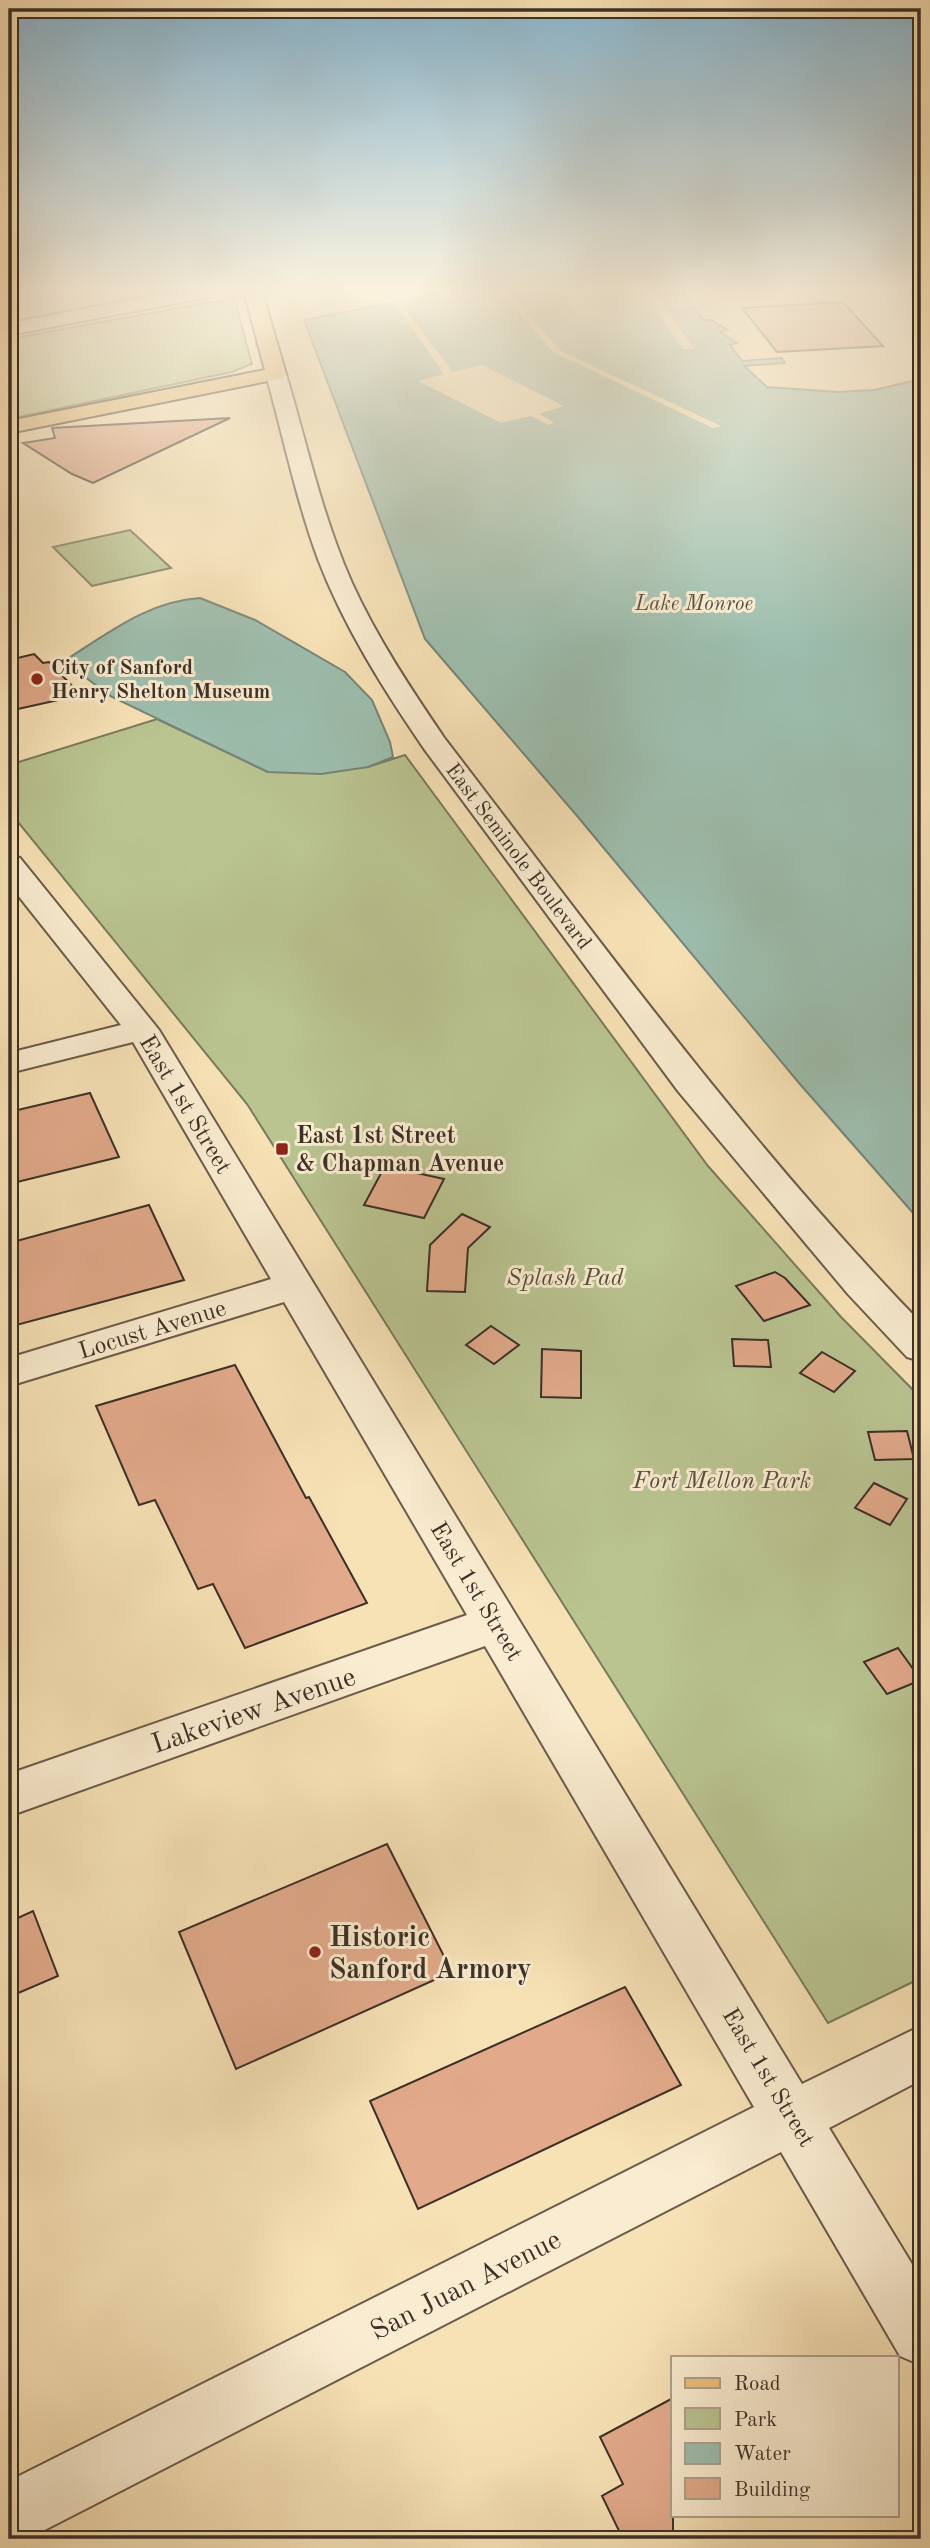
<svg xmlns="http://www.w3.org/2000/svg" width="930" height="2548" viewBox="0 0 930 2548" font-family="'Old Standard TT',serif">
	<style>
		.green { fill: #b9c491; stroke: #7a7a5c; stroke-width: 2 }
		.water { fill: #9dbeae; stroke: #768578; stroke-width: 2 }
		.pier { fill: #f7e2b6 }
		.building { fill: #e2aa8b; stroke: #3c3027; stroke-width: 2 }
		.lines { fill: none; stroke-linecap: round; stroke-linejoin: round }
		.minor-casing { stroke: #6b5c4b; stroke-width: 4 }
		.major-casing { stroke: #3c3027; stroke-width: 4 }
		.minor { fill: #faecd0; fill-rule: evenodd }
		.major { fill: #ecc17b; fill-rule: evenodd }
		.poi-dot { fill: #8f2418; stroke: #faecd0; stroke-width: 2.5 }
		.labels { text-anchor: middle; stroke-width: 6; stroke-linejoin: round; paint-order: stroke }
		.far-water-label { font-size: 21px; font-style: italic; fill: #545449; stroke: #faecd0 }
		.far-poi-label { font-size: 21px; font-weight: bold; fill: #3c3027; stroke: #faecd0; text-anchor: start }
		.far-street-label { font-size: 21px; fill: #3c3027; stroke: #faecd0 }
		.street-label { font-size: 24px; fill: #3c3027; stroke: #faecd0 }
		.poi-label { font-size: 24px; font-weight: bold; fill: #3c3027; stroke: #faecd0; text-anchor: start }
		.park-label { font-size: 24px; font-style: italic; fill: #554e3c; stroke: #faecd0 }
		.near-street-label { font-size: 28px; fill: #3c3027; stroke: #faecd0 }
		.near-poi-label { font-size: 28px; font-weight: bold; fill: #3c3027; stroke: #faecd0; text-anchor: start }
	</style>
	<rect width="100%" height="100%" fill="#f7e2b6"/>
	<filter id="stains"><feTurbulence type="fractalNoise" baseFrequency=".00286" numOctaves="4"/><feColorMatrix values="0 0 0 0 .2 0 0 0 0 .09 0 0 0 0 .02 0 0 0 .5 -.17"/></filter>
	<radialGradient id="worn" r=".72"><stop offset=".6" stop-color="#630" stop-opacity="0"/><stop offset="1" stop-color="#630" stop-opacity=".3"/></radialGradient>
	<!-- green -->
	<path class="green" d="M234,298L252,364L232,372L9,419V339Z
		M130,530L171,568L92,586L53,547Z
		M157,719L268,772L368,767L405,755L708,1166L841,1317L921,1398V1978L828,2023L247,1104L9,811V765Z"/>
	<!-- water -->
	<path class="water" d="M467,288H694L681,291L704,320H711L728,330L720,332L737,343L730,345L742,361L781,358L785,363L744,366L767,387L838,392L874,390L921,379V1222L799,1083L578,817L425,639L304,320Z
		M200,598L255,620L345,672L372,700L390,742L393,757L368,767L321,774L268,772L110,696L64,661C107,634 148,601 200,598Z"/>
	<!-- pier -->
	<path class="pier" d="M498,288H504L561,351L721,426L713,428L553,352Z
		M654,293L664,305L692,303L694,306L666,308L694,349H683L645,294Z
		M400,302L453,372L482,365L564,406L539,414L554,422L548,425L531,416L501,423L418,381L444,374L394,303Z"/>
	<!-- building -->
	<path class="building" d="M843,302L883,346L777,352L742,308Z
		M230,418L93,483L72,474L23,443L55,438L52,428Z
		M34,654L43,663L49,662L81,695L9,711V660Z
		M90,1093L119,1157L9,1184V1112Z
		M385,1166L444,1179L424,1218L364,1205Z
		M149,1205L184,1280L9,1327V1243Z
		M462,1214L490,1227L468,1248L465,1292L427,1291L430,1245Z
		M775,1272L785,1278L810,1305L764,1321L736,1286Z
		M491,1326L519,1345L494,1364L466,1345Z
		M732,1339L768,1340L771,1367L734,1366Z
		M542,1349L581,1351V1398L541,1397Z
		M822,1352L855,1371L834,1392L800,1373Z
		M235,1365L306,1498L309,1497L367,1603L245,1648L213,1584L198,1589L155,1500L139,1505L96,1406Z
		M907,1431L914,1459L875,1460L868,1432Z
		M874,1483L907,1499L890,1525L855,1508Z
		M898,1648L921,1680L887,1694L864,1662Z
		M387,1844L452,1972L236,2069L179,1932Z
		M33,1911L58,1976L9,1997V1922Z
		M625,1987L681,2085L418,2209L370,2101Z
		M673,2398V2539H623L602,2496L623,2484L600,2437Z"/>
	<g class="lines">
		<!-- minor casing -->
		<g class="minor-casing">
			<path id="minor" d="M195,288H233L224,294L9,335V323Z
				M276,368L283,370L286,374C307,444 322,516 352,583C377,638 411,689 445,739C598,938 746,1142 921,1323V1361L907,1357L848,1294L678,1091L425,750C384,690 344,627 318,559C296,499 283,436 266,374L269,370Z
				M9,855L20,858L159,1030L802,2084L921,2026V2080L829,2128L921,2279V2365L900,2356L781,2152L31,2537L9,2539V2481L754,2107L485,1646L9,1816V1774L467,1615L284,1302L9,1386V1358L271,1279L133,1042L9,1073V1053L121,1025L9,884Z"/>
		</g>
		<!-- major casing -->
		<g class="major-casing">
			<path id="major" d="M243,288H261L286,374L283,378L9,433V421L265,370Z"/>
		</g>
		<!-- minor -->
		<use href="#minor" class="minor"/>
		<!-- major -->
		<use href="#major" class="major"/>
	</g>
	<!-- sky -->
	<linearGradient id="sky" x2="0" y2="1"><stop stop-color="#8ab8d1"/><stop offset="0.45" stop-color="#fbf2de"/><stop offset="1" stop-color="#fbf2de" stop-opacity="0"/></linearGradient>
	<rect width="930" height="645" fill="url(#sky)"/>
	<!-- markers -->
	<g class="poi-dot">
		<circle cx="37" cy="679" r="7"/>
		<rect x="275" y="1142" width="14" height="14" rx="3.5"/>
		<circle cx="315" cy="1952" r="7"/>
	</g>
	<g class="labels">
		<!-- far-water labels -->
		<g class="far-water-label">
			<text x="694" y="610">Lake Monroe</text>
		</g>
		<!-- far-poi labels -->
		<g class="far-poi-label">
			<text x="51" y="674">City of Sanford<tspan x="51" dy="24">Henry Shelton Museum</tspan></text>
		</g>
		<!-- far-street labels -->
		<g class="far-street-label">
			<text transform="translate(519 856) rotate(53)" y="7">East Seminole Boulevard</text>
		</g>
		<!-- street labels -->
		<g class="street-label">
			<text transform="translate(186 1104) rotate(59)" y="8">East 1st Street</text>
			<text transform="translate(152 1329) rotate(-17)" y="8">Locust Avenue</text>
			<text transform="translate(477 1591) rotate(59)" y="8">East 1st Street</text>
			<text transform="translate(769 2077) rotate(59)" y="8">East 1st Street</text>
		</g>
		<!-- poi labels -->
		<g class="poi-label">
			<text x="296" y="1143">East 1st Street<tspan x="296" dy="28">&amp; Chapman Avenue</tspan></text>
		</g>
		<!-- park labels -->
		<g class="park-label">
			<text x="565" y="1285">Splash Pad</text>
			<text x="722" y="1488">Fort Mellon Park</text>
		</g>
		<!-- near-street labels -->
		<g class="near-street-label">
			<text transform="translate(253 1709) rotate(-19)" y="10">Lakeview Avenue</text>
			<text transform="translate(465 2284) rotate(-27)" y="10">San Juan Avenue</text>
		</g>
		<!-- near-poi labels -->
		<g class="near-poi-label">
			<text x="329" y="1946">Historic<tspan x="329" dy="32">Sanford Armory</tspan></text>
		</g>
	</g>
	<!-- margin -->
	<rect width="930" height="2548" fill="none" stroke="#f7e2b6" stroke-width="35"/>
	<rect x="10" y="10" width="909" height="2527" fill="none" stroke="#3c3027" stroke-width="3.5"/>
	<rect x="18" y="18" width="895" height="2513" fill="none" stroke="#3c3027" stroke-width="2"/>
	<!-- legend -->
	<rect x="671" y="2356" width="228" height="161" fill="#faecd0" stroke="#aea18c" stroke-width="2"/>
	<rect x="685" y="2378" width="35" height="10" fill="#ecc17b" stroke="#aea18c" stroke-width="2"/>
	<text x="734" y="2390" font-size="21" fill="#3c3027">Road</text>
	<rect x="685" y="2408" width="35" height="21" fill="#b9c491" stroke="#aea18c" stroke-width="2"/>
	<text x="734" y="2426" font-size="21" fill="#3c3027">Park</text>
	<rect x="685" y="2443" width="35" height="21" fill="#9dbeae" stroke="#aea18c" stroke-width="2"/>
	<text x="734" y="2460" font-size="21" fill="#3c3027">Water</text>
	<rect x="685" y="2478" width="35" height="21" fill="#e2aa8b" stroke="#aea18c" stroke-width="2"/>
	<text x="734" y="2496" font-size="21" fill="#3c3027">Building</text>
	<rect width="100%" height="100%" filter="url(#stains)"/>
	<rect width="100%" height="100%" fill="url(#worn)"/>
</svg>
